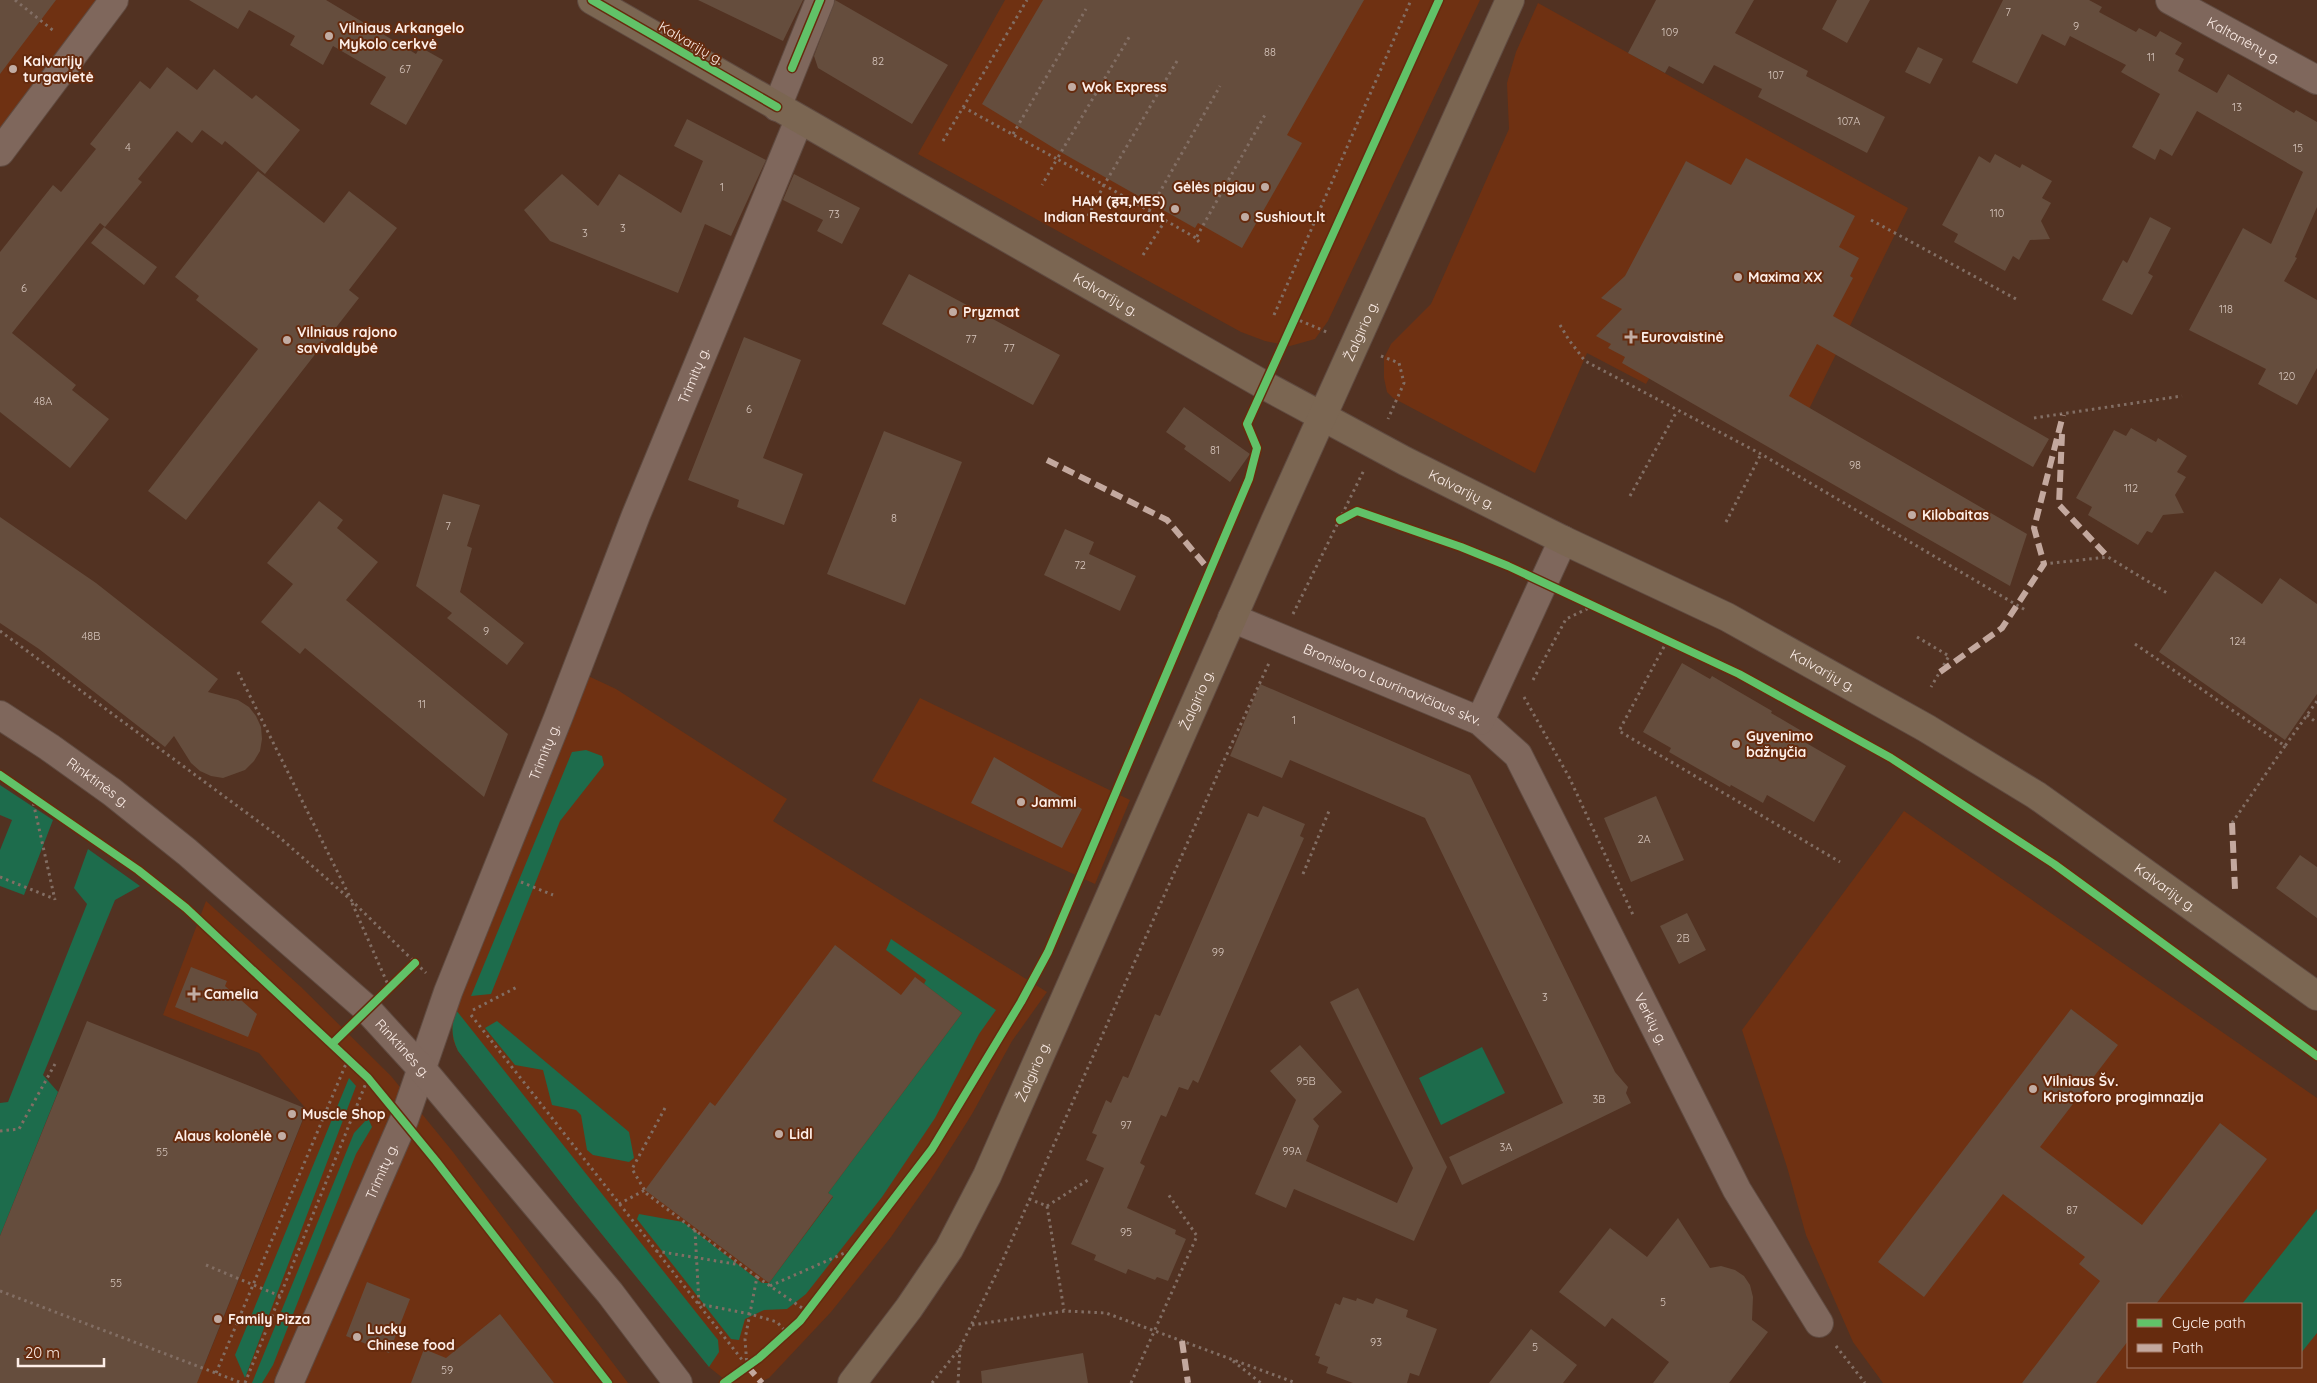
<svg xmlns="http://www.w3.org/2000/svg" width="2317" height="1383" viewBox="0 0 2317 1383" font-family="Quicksand,'Noto Sans Devanagari',sans-serif">
	<style>
		.built { fill: #6f3112; fill-rule: evenodd }
		.green { fill: #1d6c4c }
		.building { fill: #654d3d }
		.lines { fill: none; stroke-linecap: round; stroke-linejoin: round }
		.street-casing { stroke: #604b41; stroke-width: 30 }
		.secondary-casing { stroke: #604b41; stroke-width: 30 }
		.primary-casing { stroke: #604b41; stroke-width: 30 }
		.path { stroke: #826e64; stroke-width: 3; stroke-dasharray: 2.5 4; stroke-linecap: butt }
		.street { stroke: #7f675c; stroke-width: 28 }
		.secondary { stroke: #7f675c; stroke-width: 28 }
		.primary { stroke: #7b6652; stroke-width: 28 }
		.quiet { stroke: #c3a89e; stroke-width: 6; stroke-dasharray: 12 6; stroke-linecap: butt }
		.cycleway-casing { stroke: #662b0e; stroke-width: 11 }
		.cycleway { stroke: #61c268; stroke-width: 8 }
		.poi-dot { fill: #c1aca3; stroke: #662b0e; stroke-width: 2 }
		.labels { text-anchor: middle; stroke-width: 4; stroke-linejoin: round; paint-order: stroke }
		.number-label { font-size: 11px; fill: #d7c6bd }
		.poi-label { font-size: 14px; font-weight: bold; fill: #fdeee8; stroke: #662b0e; text-anchor: start }
		.street-label { font-size: 14px; fill: #fdeee8; stroke: #662b0e }
	</style>
	<rect width="100%" height="100%" fill="#523222"/>
	<!-- built -->
	<path class="built" d="M0,0H104L0,135Z
		M1005,0H1480L1328,321L1315,339L1290,346L1265,341L1241,332L918,154Z
		M1538,3L1908,208L1808,411L1675,333L1646,384L1587,353L1535,473L1393,398L1387,392L1384,378V358L1391,344L1431,304L1509,129L1507,83L1516,52Z
		M586,675L616,689L787,799L773,821L1047,992L1012,1041L972,1114L930,1181L891,1237L831,1312L769,1378L757,1383H729L709,1367L575,1201L458,1051L453,1040L452,1025L456,1010Z
		M920,698L1130,800L1095,884L872,781Z
		M1904,811L2317,1098V1383H1883L1853,1342L1806,1235L1787,1167L1742,1030ZM2128,1304H2301V1367H2128Z
		M206,901L301,987L391,1076L453,1152L628,1383H0V1282L205,1364L307,1110L259,1053L163,1015Z"/>
	<!-- green -->
	<path class="green" d="M586,750L602,756L604,765L560,821L491,994L471,996L572,752Z
		M0,785L53,820L24,895L0,886V850L12,820L0,815Z
		M88,849L140,886L115,900L43,1075L58,1092L0,1236V1103L8,1102L87,904L74,888Z
		M891,939L996,1010L979,1034L935,1118L882,1197L806,1294L787,1309L764,1310L745,1319L739,1340L731,1339L637,1219L639,1214L683,1222L762,1283H769L833,1197L828,1193L962,1013L924,984L926,980L886,950Z
		M456,1010L718,1340L719,1352L709,1367L575,1201L458,1051C451,1036 451,1026 456,1010Z
		M497,1021L629,1132L634,1158L629,1162L593,1155L587,1150L581,1115L576,1110L552,1105L543,1070L515,1065L485,1028Z
		M1482,1047L1505,1093L1441,1125L1419,1078Z
		M349,1078L356,1086L245,1378L235,1355Z
		M368,1118L372,1127L356,1154L273,1365L262,1383H252L354,1133Z
		M2317,1209V1333L2301,1353V1304H2242Z"/>
	<!-- building -->
	<path class="building" d="M0,0H56L0,74Z
		M189,0H326L416,54L420,47L443,60L406,125L370,104L386,77L333,46L323,65L290,45L295,36L249,10L238,29Z
		M698,0H803L783,41Z
		M835,0L948,65L912,124L818,68L814,56Z
		M1043,0H1364L1287,135L1302,143L1242,248L1198,223L1195,228L1057,150L982,104Z
		M1656,0H1754L1735,33L1808,71L1806,76L1885,117L1867,153L1758,97L1762,89L1714,65L1703,84L1669,66L1665,73L1628,53Z
		M1837,0H1870L1847,43L1822,29Z
		M2003,0H2089L2102,7L2099,12L2136,32L2139,28L2156,37L2160,31L2182,43L2175,54L2184,59L2178,71L2217,93L2228,74L2294,113L2296,110L2317,122V207L2295,257L2297,258L2284,281L2317,300V368L2297,405L2258,384L2266,369L2189,330L2243,228L2271,244L2303,172L2197,111L2172,156L2160,149L2155,160L2132,147L2160,94L2121,72L2126,65L2070,36L2065,46L2042,34L2017,84L1972,62Z
		M1918,47L1943,59L1930,84L1905,72Z
		M167,67L197,90L214,69L252,99L256,95L300,130L265,174L225,141L222,145L202,130L192,143L177,131L138,179L142,182L105,227L100,223L12,333L76,385L72,390L109,419L70,468L0,412V252L53,185L61,192L96,149L90,144L140,81L150,89Z
		M687,119L766,160L731,236L705,224L678,293L550,241L524,210L562,174L598,206L619,174L681,213L703,161L674,146Z
		M1995,154L2020,168L2022,164L2052,181L2042,198L2051,203L2041,221L2050,239L2030,240L2019,260L2013,256L2005,271L1954,242L1958,234L1942,225L1979,156L1990,163Z
		M1746,158L1855,216L1839,247L1859,258L1850,276L1853,278L1833,316L2049,439L2033,467L1817,344L1789,396L2027,534L2010,586L1622,363L1625,357L1608,348L1611,344L1596,336L1622,309L1601,298L1625,276L1686,161L1731,185Z
		M258,171L324,223L349,191L397,228L349,290L359,298L186,520L148,491L258,349L196,300L199,296L175,277Z
		M794,174L860,208L842,244L817,231L823,220L783,200Z
		M2150,217L2171,228L2148,273L2153,276L2132,315L2102,300L2123,260L2127,263Z
		M104,227L157,267L144,285L91,243Z
		M909,274L1060,355L1033,405L882,324Z
		M744,337L801,360L763,458L803,474L784,525L737,507L739,500L688,480Z
		M1184,407L1250,454L1230,482L1184,449L1186,446L1166,432Z
		M2131,428L2156,442L2158,438L2187,456L2177,472L2186,477L2175,495L2184,513L2163,515L2152,533L2147,531L2138,545L2088,515L2092,507L2076,498L2114,430L2126,436Z
		M884,431L962,462L905,605L827,574Z
		M443,494L480,505L467,546L472,548L460,592L524,643L507,665L447,618L452,613L416,586Z
		M319,501L343,520L337,528L378,562L346,600L508,734L484,797L305,648L300,654L261,622L293,584L267,563Z
		M0,517L96,583L218,679L208,692L238,700L249,707L256,716L261,727L262,739L260,751L254,761L245,770L223,778L211,776L200,771L191,763L174,736L165,747L39,649L0,623Z
		M1065,529L1094,542L1089,554L1136,576L1120,611L1044,575Z
		M2215,571L2262,604L2280,578L2317,604V694L2285,740L2159,652Z
		M1682,663L1710,679L1712,676L1772,711L1771,713L1805,733L1801,740L1846,766L1814,822L1767,795L1763,803L1731,785L1730,787L1669,752L1671,748L1643,732Z
		M1260,684L1470,775L1615,1072L1628,1087L1626,1093L1631,1103L1462,1185L1449,1157L1563,1103L1425,818L1290,760L1282,778L1230,756Z
		M994,757L1082,809L1062,848L971,803Z
		M1656,796L1684,860L1631,882L1604,818Z
		M1263,806L1305,824L1300,836L1304,838L1198,1083L1193,1080L1188,1090L1179,1087L1166,1117L1161,1115L1140,1163L1145,1166L1127,1208L1176,1230L1175,1234L1186,1239L1168,1281L1157,1277L1155,1280L1128,1269L1126,1274L1094,1260L1096,1255L1071,1244L1104,1168L1086,1160L1097,1135L1092,1133L1106,1100L1111,1103L1123,1076L1128,1078L1155,1014L1160,1016L1248,813L1258,817Z
		M2300,855L2317,867V918L2276,888Z
		M1687,913L1706,950L1679,964L1660,926Z
		M835,945L901,995L915,977L962,1013L828,1193L833,1196L769,1283L645,1190L710,1102L715,1106Z
		M191,967L227,981L225,986L257,1014L248,1037L175,1007Z
		M1358,988L1447,1167L1414,1241L1294,1189L1286,1208L1255,1194L1296,1100L1270,1071L1300,1045L1342,1092L1313,1119L1319,1126L1306,1161L1397,1203L1413,1168L1330,1002Z
		M2071,1009L2118,1045L2040,1147L2142,1225L2220,1123L2267,1159L2156,1304H2128V1341L2096,1383H2022L2100,1281L2079,1264L2085,1257L2003,1194L1924,1297L1878,1262Z
		M87,1021L307,1109L197,1383H0V1236Z
		M1678,1218L1710,1268L1721,1266L1735,1270L1744,1276L1750,1285L1753,1297L1752,1320L1768,1332L1729,1383H1653L1669,1362L1612,1318L1605,1327L1559,1292L1610,1228L1647,1257Z
		M367,1282L410,1299L389,1353L346,1336Z
		M1343,1297L1356,1301L1357,1298L1373,1304L1376,1298L1408,1310L1406,1317L1437,1329L1419,1376L1410,1373L1407,1383H1353L1326,1373L1328,1367L1318,1363L1320,1357L1315,1355L1335,1303L1340,1305Z
		M500,1314L554,1383H411L424,1349L446,1358Z
		M1531,1329L1577,1365L1563,1383H1489Z
		M1083,1353L1088,1383H982L981,1371Z"/>
	<g class="lines">
		<!-- street casing -->
		<g class="street-casing">
			<g id="street">
				<path id="s1" d="M2170,0L2317,80"/>
				<path d="M777,107L820,0"/>
				<path d="M0,152L114,0"/>
				<path id="s2" d="M1232,618L1480,721L1518,755L1737,1190L1819,1323"/>
				<path d="M1480,721L1563,540"/>
				<path id="s3" d="M289,1383L404,1120L448,992L558,718L636,515L799,120"/>
			</g>
		</g>
		<!-- secondary casing -->
		<g class="secondary-casing">
			<g id="secondary">
				<path id="s4" d="M0,715L49,747L112,792L187,852L366,1008L421,1068L610,1293L678,1383"/>
			</g>
		</g>
		<!-- primary casing -->
		<g class="primary-casing">
			<g id="primary">
				<path id="s5" d="M592,0L1264,385L1405,461L1563,540L1727,617L1926,728L2036,795L2317,996"/>
				<path id="s6" d="M852,1383L909,1308L949,1249L987,1176L1276,519L1510,0"/>
			</g>
		</g>
		<!-- path -->
		<path class="path" d="M15,0L55,32
			M1177,61L1104,185L1196,238
			M963,107L1057,159L1042,185
			M1013,134L1086,9
			M943,141L1027,0
			M1149,211L1220,86
			M1088,216L1104,185L1057,159L1131,34
			M1871,220L2016,299
			M1199,242L1196,238L1266,113
			M1143,255L1165,221
			M1274,315L1411,0
			M1294,318L1329,333
			M1560,325L1569,340L1585,361L1761,454L2027,611
			M1381,356L1399,363L1404,383L1388,419
			M2034,418L2182,396
			M1630,496L1677,411
			M1726,522L1761,454
			M2044,564L2108,557L2167,593
			M1293,614L1364,470
			M0,631L278,836L351,900L426,973
			M1917,637L1949,656L1931,687
			M1667,641L1619,731L1840,862
			M2135,644L2285,746L2317,701
			M238,672L350,897
			M1533,680L1566,619L1593,606
			M1524,697L1569,777L1634,917
			M2307,715L2317,723
			M32,797L55,900
			M2232,823L2285,746
			M1303,874L1329,811
			M0,877L55,899
			M521,882L553,895
			M352,903L389,987
			M388,988L415,963
			M473,1010L519,986
			M471,1015L747,1366
			M332,1044L346,1029
			M665,1108L632,1169L647,1194L757,1277L745,1339L747,1366
			M0,1131L19,1129L55,1064
			M1029,1199L1047,1206L1064,1310
			M619,1204L645,1190
			M1047,1206L1088,1180
			M695,1230L699,1304L750,1314L777,1322L787,1333
			M656,1251L741,1265
			M206,1265L280,1296
			M757,1277L808,1312
			M770,1286L856,1248
			M0,1291L242,1383
			M972,1325L1065,1311L1106,1313L1296,1383
			M1836,1346L1865,1383
			M1233,1361L1261,1383
			M216,1373L348,1059
			M245,1383L368,1078
			M932,1383L960,1348L1001,1264L1221,767L1269,663
			M958,1383L960,1348
			M1131,1383L1197,1236L1168,1194"/>
		<!-- street -->
		<use href="#street" class="street"/>
		<!-- secondary -->
		<use href="#secondary" class="secondary"/>
		<!-- primary -->
		<use href="#primary" class="primary"/>
		<!-- quiet -->
		<path class="quiet" d="M2062,434L2059,505L2108,557
			M1047,460L1167,520L1210,571
			M1940,672L2002,628L2044,564L2034,528L2063,415
			M2232,823L2235,889
			M1182,1341L1188,1383
			M747,1366L762,1383"/>
		<!-- cycleway casing -->
		<g class="cycleway-casing">
			<path id="cycleway" d="M592,0L777,107
				M792,68L820,0
				M1340,520L1357,511L1461,547L1508,566L1739,674L1891,758L2054,864L2317,1056
				M0,775L138,870L186,908L368,1078L436,1161L608,1383
				M332,1044L415,963
				M724,1383L759,1358L800,1321L932,1149L1021,1002L1048,952L1249,479L1257,448L1247,424L1439,0"/>
		</g>
		<!-- cycleway -->
		<use href="#cycleway" class="cycleway"/>
	</g>
	<!-- markers -->
	<g class="poi-dot">
		<circle cx="329" cy="36" r="5"/>
		<circle cx="13" cy="69" r="5"/>
		<circle cx="1072" cy="87" r="5"/>
		<circle cx="1265" cy="187" r="5"/>
		<circle cx="1175" cy="209" r="5"/>
		<circle cx="1245" cy="217" r="5"/>
		<circle cx="1738" cy="277" r="5"/>
		<circle cx="953" cy="312" r="5"/>
		<path d="M1628.5 329.5h5v5h5v5h-5v5h-5v-5h-5v-5h5z"/>
		<circle cx="287" cy="340" r="5"/>
		<circle cx="1912" cy="515" r="5"/>
		<circle cx="1736" cy="744" r="5"/>
		<circle cx="1021" cy="802" r="5"/>
		<path d="M191.5 986.5h5v5h5v5h-5v5h-5v-5h-5v-5h5z"/>
		<circle cx="2033" cy="1089" r="5"/>
		<circle cx="292" cy="1114" r="5"/>
		<circle cx="779" cy="1134" r="5"/>
		<circle cx="282" cy="1136" r="5"/>
		<circle cx="218" cy="1319" r="5"/>
		<circle cx="357" cy="1337" r="5"/>
	</g>
	<g class="labels">
		<!-- number labels -->
		<g class="number-label">
			<text x="2008" y="16">7</text>
			<text x="2076" y="30">9</text>
			<text x="1670" y="36">109</text>
			<text x="1270" y="56">88</text>
			<text x="2151" y="61">11</text>
			<text x="878" y="65">82</text>
			<text x="405" y="73">67</text>
			<text x="1776" y="79">107</text>
			<text x="2237" y="111">13</text>
			<text x="1849" y="125">107A</text>
			<text x="128" y="151">4</text>
			<text x="2298" y="152">15</text>
			<text x="722" y="191">1</text>
			<text x="1997" y="217">110</text>
			<text x="834" y="218">73</text>
			<text x="623" y="232">3</text>
			<text x="585" y="237">3</text>
			<text x="24" y="292">6</text>
			<text x="2226" y="313">118</text>
			<text x="971" y="343">77</text>
			<text x="1009" y="352">77</text>
			<text x="2287" y="380">120</text>
			<text x="43" y="405">48A</text>
			<text x="749" y="413">6</text>
			<text x="1215" y="454">81</text>
			<text x="1855" y="469">98</text>
			<text x="2131" y="492">112</text>
			<text x="894" y="522">8</text>
			<text x="448" y="530">7</text>
			<text x="1080" y="569">72</text>
			<text x="486" y="635">9</text>
			<text x="91" y="640">48B</text>
			<text x="2238" y="645">124</text>
			<text x="422" y="708">11</text>
			<text x="1294" y="724">1</text>
			<text x="1644" y="843">2A</text>
			<text x="1683" y="942">2B</text>
			<text x="1218" y="956">99</text>
			<text x="1545" y="1001">3</text>
			<text x="1306" y="1085">95B</text>
			<text x="1599" y="1103">3B</text>
			<text x="1126" y="1129">97</text>
			<text x="1506" y="1151">3A</text>
			<text x="1292" y="1155">99A</text>
			<text x="162" y="1156">55</text>
			<text x="2072" y="1214">87</text>
			<text x="1126" y="1236">95</text>
			<text x="116" y="1287">55</text>
			<text x="1663" y="1306">5</text>
			<text x="1376" y="1346">93</text>
			<text x="1535" y="1351">5</text>
			<text x="447" y="1374">59</text>
		</g>
		<!-- poi labels -->
		<g class="poi-label">
			<text x="339" y="33">Vilniaus Arkangelo<tspan x="339" dy="16">Mykolo cerkvė</tspan></text>
			<text x="23" y="66">Kalvarijų<tspan x="23" dy="16">turgavietė</tspan></text>
			<text x="1082" y="92">Wok Express</text>
			<text x="1255" y="192" text-anchor="end">Gėlės pigiau</text>
			<text x="1165" y="206" text-anchor="end">HAM (हम,MES)<tspan x="1165" dy="16">Indian Restaurant</tspan></text>
			<text x="1255" y="222">Sushiout.lt</text>
			<text x="1748" y="282">Maxima XX</text>
			<text x="963" y="317">Pryzmat</text>
			<text x="297" y="337">Vilniaus rajono<tspan x="297" dy="16">savivaldybė</tspan></text>
			<text x="1641" y="342">Eurovaistinė</text>
			<text x="1922" y="520">Kilobaitas</text>
			<text x="1746" y="741">Gyvenimo<tspan x="1746" dy="16">bažnyčia</tspan></text>
			<text x="1031" y="807">Jammi</text>
			<text x="204" y="999">Camelia</text>
			<text x="2043" y="1086">Vilniaus Šv.<tspan x="2043" dy="16">Kristoforo progimnazija</tspan></text>
			<text x="302" y="1119">Muscle Shop</text>
			<text x="789" y="1139">Lidl</text>
			<text x="272" y="1141" text-anchor="end">Alaus kolonėlė</text>
			<text x="228" y="1324">Family Pizza</text>
			<text x="367" y="1334">Lucky<tspan x="367" dy="16">Chinese food</tspan></text>
		</g>
		<!-- street labels -->
		<g class="street-label">
			<text dy="5" stroke="none"><textPath href="#s1" startOffset="84">Kaltanėnų g.</textPath></text>
			<text transform="translate(691 43) rotate(30)" y="5">Kalvarijų g.</text>
			<text dy="5" stroke="none"><textPath href="#s5" startOffset="592">Kalvarijų g.</textPath></text>
			<text dy="5" stroke="none"><textPath href="#s6" startOffset="1172">Žalgirio g.</textPath></text>
			<text dy="5" stroke="none"><textPath href="#s3" startOffset="1086">Trimitų g.</textPath></text>
			<text dy="5" stroke="none"><textPath href="#s5" startOffset="998">Kalvarijų g.</textPath></text>
			<text dy="5" stroke="none"><textPath href="#s5" startOffset="1402">Kalvarijų g.</textPath></text>
			<text dy="5" stroke="none"><textPath href="#s2" startOffset="174">Bronislovo Laurinavičiaus skv.</textPath></text>
			<text dy="5" stroke="none"><textPath href="#s6" startOffset="768">Žalgirio g.</textPath></text>
			<text dy="5" stroke="none"><textPath href="#s3" startOffset="681">Trimitų g.</textPath></text>
			<text dy="5" stroke="none"><textPath href="#s4" startOffset="119">Rinktinės g.</textPath></text>
			<text dy="5" stroke="none"><textPath href="#s5" startOffset="1808">Kalvarijų g.</textPath></text>
			<text dy="5" stroke="none"><textPath href="#s2" startOffset="615">Verkių g.</textPath></text>
			<text dy="5" stroke="none"><textPath href="#s4" startOffset="524">Rinktinės g.</textPath></text>
			<text dy="5" stroke="none"><textPath href="#s6" startOffset="362">Žalgirio g.</textPath></text>
			<text dy="5" stroke="none"><textPath href="#s3" startOffset="231">Trimitų g.</textPath></text>
		</g>
	</g>
	<!-- legend -->
	<rect x="2127" y="1303" width="175" height="65" fill="#662b0e" stroke="#a27965"/>
	<rect x="2137" y="1319" width="25" height="8" fill="#61c268" stroke="#a27965"/>
	<text x="2172" y="1328" font-size="15" fill="#fdeee8">Cycle path</text>
	<rect x="2137" y="1344" width="25" height="8" fill="#c3a89e" stroke="#a27965"/>
	<text x="2172" y="1353" font-size="15" fill="#fdeee8">Path</text>
	<!-- scale -->
	<path d="M18 1358v8h86v-8" fill="none" stroke="#fdeee8" stroke-width="2.5"/>
	<text x="25" y="1358" font-size="15" fill="#fdeee8" stroke="#662b0e" stroke-width="4" paint-order="stroke">20 m</text>
</svg>
